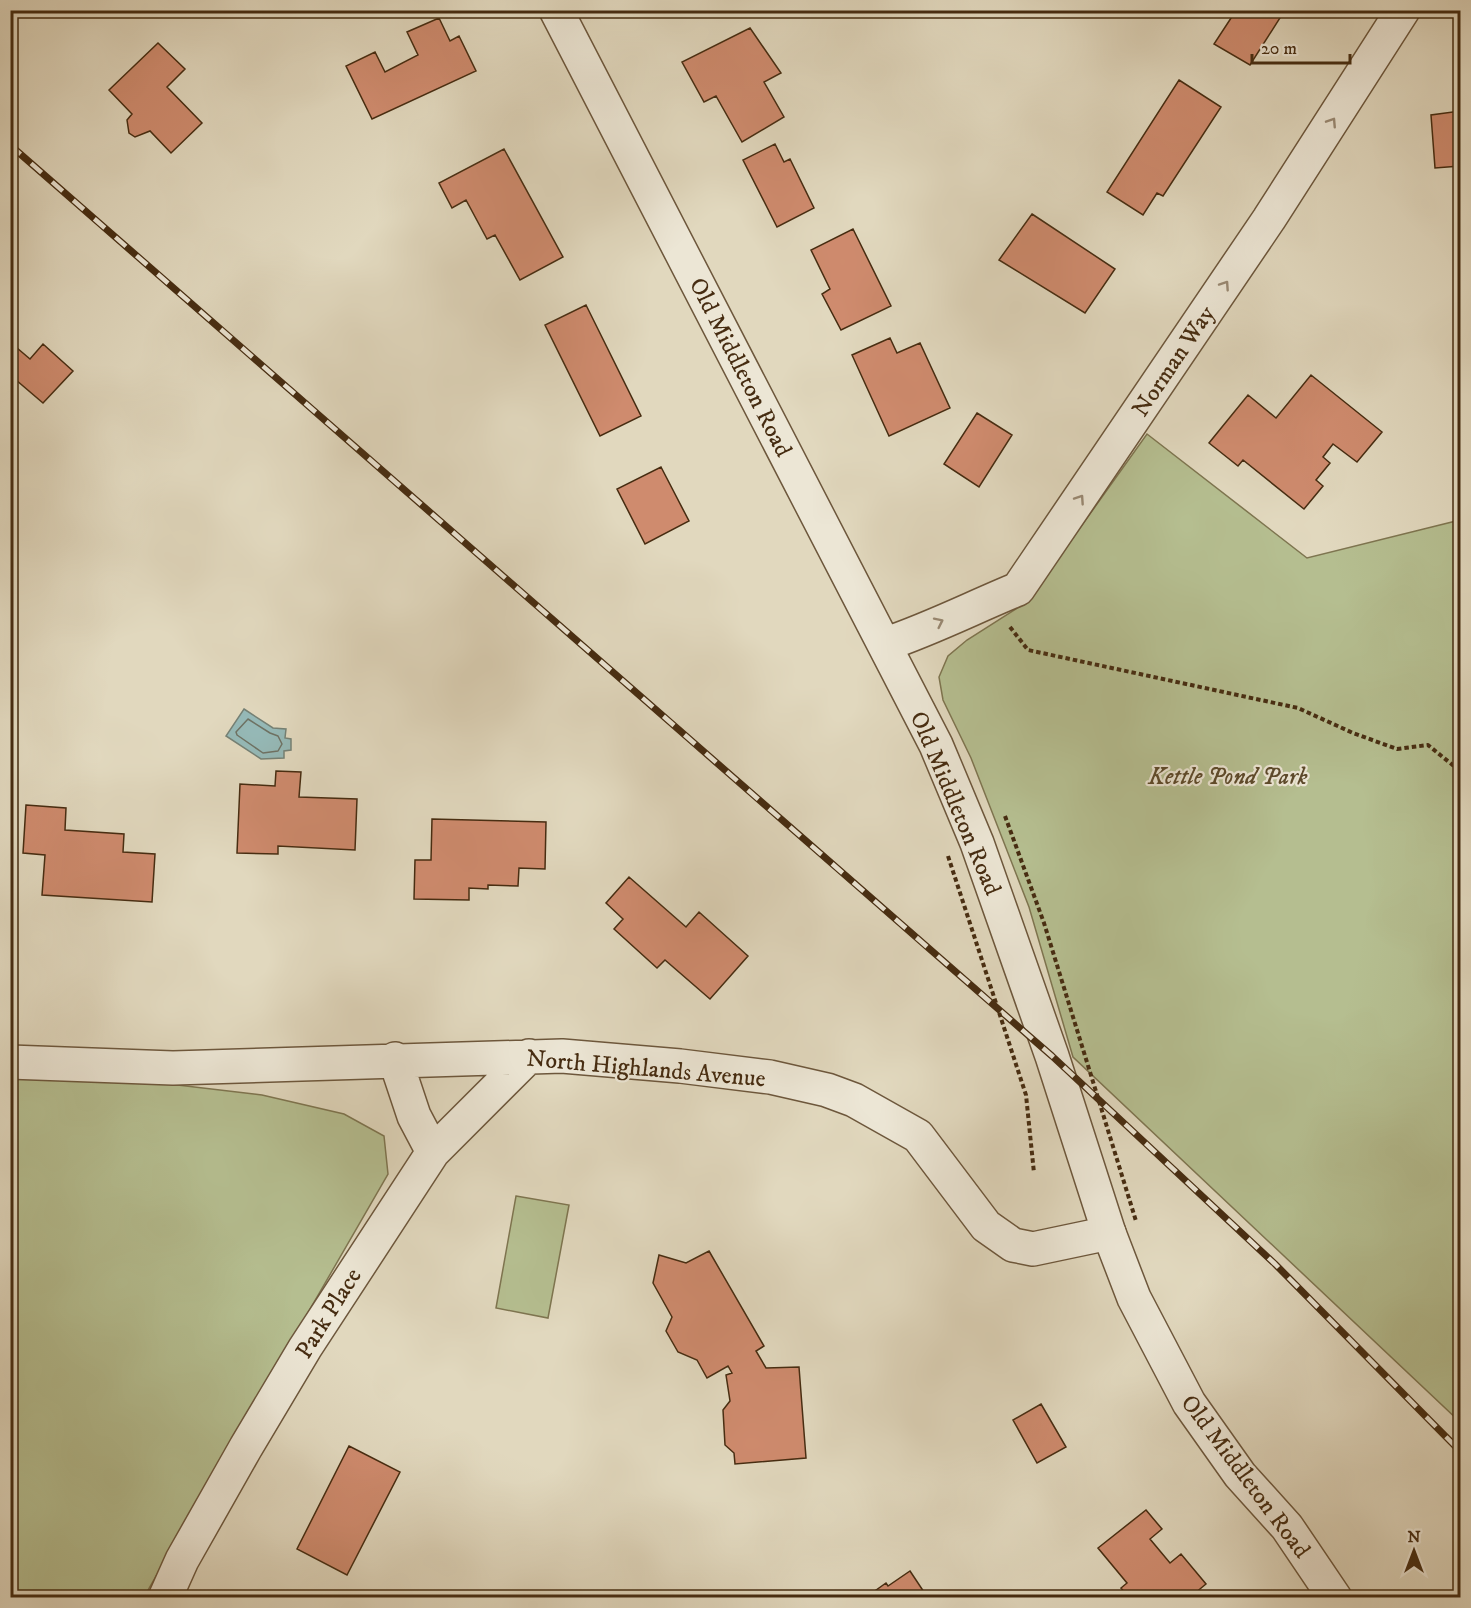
<svg xmlns="http://www.w3.org/2000/svg" width="1471" height="1608" viewBox="0 0 1471 1608" font-family="'IM FELL DW Pica',serif">
	<style>
		.green { fill: #b5be90; stroke: #7e7550; stroke-width: 1.5 }
		.water { fill: #95b9b7; stroke: #758175; stroke-width: 1.5 }
		.lines { fill: none; stroke-linecap: round; stroke-linejoin: round }
		.shore { stroke: #6e7264; stroke-width: 1.5 }
		.building { fill: #cf8b6e; stroke: #462c11; stroke-width: 1.5 }
		.minor-casing { stroke: #6d573c; stroke-width: 36 }
		.tertiary-casing { stroke: #6d573c; stroke-width: 36 }
		.path { stroke: #462c11; stroke-width: 4; stroke-dasharray: 4.5 3; stroke-linecap: butt }
		.minor { stroke: #ece6d5; stroke-width: 33 }
		.tertiary { stroke: #ece6d5; stroke-width: 33 }
		.rail-casing { stroke: #462c11; stroke-width: 7 }
		.rail { stroke: #ece6d5; stroke-width: 4.5; stroke-dasharray: 14; stroke-linecap: butt }
		.path-bridge { stroke: #462c11; stroke-width: 4; stroke-dasharray: 4.5 3; stroke-linecap: butt }
		.oneway { stroke: #998973 }
		.labels { text-anchor: middle; stroke-width: 4.5; stroke-linejoin: round; paint-order: stroke }
		.street-label { font-size: 24px; fill: #462c11; stroke: #ece6d5 }
		.park-label { font-size: 24px; font-style: italic; fill: #5c492a; stroke: #ece6d5 }
	</style>
	<rect width="100%" height="100%" fill="#e1d8be"/>
	<filter id="stains"><feTurbulence type="fractalNoise" baseFrequency=".00333" numOctaves="4"/><feColorMatrix values="0 0 0 0 .2 0 0 0 0 .09 0 0 0 0 .02 0 0 0 .5 -.17"/></filter>
	<radialGradient id="worn" r=".72"><stop offset=".6" stop-color="#630" stop-opacity="0"/><stop offset="1" stop-color="#630" stop-opacity=".3"/></radialGradient>
	<!-- green -->
	<path class="green" d="M1147,434L1307,558L1460,520V1422L1073,1057L1029,907L971,758L943,700L939,677L948,656L967,640L1027,602Z
		M11,1077L135,1080L262,1095L344,1114L384,1136L388,1174L144,1597L11,1598Z
		M516,1196L569,1205L548,1318L496,1308Z"/>
	<!-- water -->
	<path class="water" d="M244,709L273,728L286,729L285,738L291,739V750L284,751V758L261,759L226,736Z"/>
	<g class="lines">
		<!-- shore -->
		<path class="shore" d="M248,719L270,733L278,736L282,744L278,751L263,753L237,735L236,732Z"/>
	</g>
	<!-- building -->
	<path class="building" d="M1233,10H1285L1250,65L1214,44L1235,12Z
		M439,18L450,41L459,36L476,71L372,119L346,66L375,52L385,72L418,55L407,32Z
		M750,28L781,73L764,82L784,117L742,142L716,96L704,102L682,62Z
		M158,43L185,69L167,87L202,123L171,153L150,131L135,137L129,133L127,120L132,114L109,90Z
		M1179,80L1221,107L1163,196L1157,193L1143,215L1107,192Z
		M1460,111V166L1435,168L1431,115Z
		M775,144L784,162L790,159L814,208L777,227L743,160Z
		M504,149L563,257L520,280L495,235L487,239L466,200L452,208L439,183Z
		M1032,214L1115,269L1085,313L999,260Z
		M853,229L891,306L841,330L822,294L830,289L811,250Z
		M586,305L641,416L600,436L545,325Z
		M890,338L897,353L920,343L950,408L889,436L852,355Z
		M10,342L30,359L43,344L73,371L43,403L16,380L10,386Z
		M1311,375L1382,432L1357,462L1333,444L1323,457L1330,463L1316,480L1323,486L1304,509L1243,460L1238,466L1209,443L1248,395L1276,418Z
		M977,413L1012,435L979,487L944,464Z
		M661,467L689,521L645,544L617,489Z
		M276,771L301,772L299,797L357,799L355,850L278,846V854L237,853L240,784L275,786Z
		M26,805L66,808L65,830L124,834L123,852L155,854L152,902L42,895L45,855L23,853Z
		M432,819L546,822L545,869L519,868L518,886L488,885V889L469,888V900L414,899L415,860H431Z
		M629,877L686,927L699,912L748,956L710,999L665,960L657,968L614,929L623,919L606,903Z
		M709,1251L764,1346L756,1351L766,1368L799,1367L806,1458L735,1464L734,1453L725,1445L723,1410L730,1401L726,1375L732,1373L728,1366L707,1378L697,1360L678,1352L666,1331L672,1317L653,1283L659,1255L686,1263Z
		M1041,1404L1066,1447L1037,1463L1013,1420Z
		M349,1446L400,1472L347,1575L297,1549Z
		M1146,1510L1162,1529L1150,1539L1170,1563L1181,1554L1206,1584L1189,1598H1129L1121,1588L1127,1583L1098,1548Z
		M910,1571L928,1598H865L886,1583L888,1586Z"/>
	<g class="lines">
		<!-- minor casing -->
		<g class="minor-casing">
			<path id="minor" d="M886,644C931,629 974,607 1018,589L1269,219L1403,10
				M395,1059L414,1116L433,1152
				M10,1062L173,1068L562,1056L680,1066L770,1077L827,1090L854,1100L918,1136L986,1226L1013,1245L1033,1249L1109,1233
				M165,1598L182,1560L246,1447L305,1348L433,1152L529,1056"/>
		</g>
		<!-- tertiary casing -->
		<g class="tertiary-casing">
			<path id="tertiary" d="M556,10L936,745L977,843L1052,1056L1109,1233L1134,1298L1189,1403L1240,1475L1287,1527L1335,1598"/>
		</g>
		<!-- path -->
		<path class="path" d="M1010,627L1028,650L1298,708L1353,733L1397,749L1428,745L1460,771"/>
		<!-- minor -->
		<use href="#minor" class="minor"/>
		<!-- tertiary -->
		<use href="#tertiary" class="tertiary"/>
		<!-- rail casing -->
		<g class="rail-casing">
			<path id="rail" d="M10,145L1052,1056L1275,1264L1460,1451"/>
		</g>
		<!-- rail -->
		<use href="#rail" class="rail"/>
		<!-- path-bridge -->
		<path class="path-bridge" d="M1005,816L1044,923L1136,1221
			M948,856L1026,1095L1034,1173"/>
	</g>
	<!-- one-way arrows -->
	<defs><path id="oneway-chevron" d="M-2-3.5L2.5 0L-2 3.5" fill="none" stroke-width="1.6" stroke-linecap="round" stroke-linejoin="round" transform="scale(1.5)"/></defs>
	<g class="oneway">
		<use href="#oneway-chevron" transform="translate(1332 122) rotate(-57)"/>
		<use href="#oneway-chevron" transform="translate(1225 285) rotate(-56)"/>
		<use href="#oneway-chevron" transform="translate(1080 499) rotate(-56)"/>
		<use href="#oneway-chevron" transform="translate(939 622) rotate(-26)"/>
	</g>
	<g class="labels">
		<!-- street labels -->
		<g class="street-label">
			<text transform="translate(1173 361) rotate(-56)" y="8">Norman Way</text>
			<text transform="translate(741 367) rotate(63)" y="8">Old Middleton Road</text>
			<text transform="translate(956 803) rotate(67)" y="8">Old Middleton Road</text>
			<text transform="translate(646 1068) rotate(5)" y="8">North Highlands Avenue</text>
			<text transform="translate(328 1313) rotate(-58)" y="8">Park Place</text>
			<text transform="translate(1246 1476) rotate(53)" y="8">Old Middleton Road</text>
		</g>
		<!-- park labels -->
		<g class="park-label">
			<text x="1228" y="784">Kettle Pond Park</text>
		</g>
	</g>
	<!-- margin -->
	<rect width="1471" height="1608" fill="none" stroke="#e1d8be" stroke-width="36"/>
	<rect x="12" y="12" width="1447" height="1584" fill="none" stroke="#462c11" stroke-width="3"/>
	<rect x="18" y="18" width="1435" height="1572" fill="none" stroke="#462c11" stroke-width="1.5"/>
	<!-- north arrow -->
	<g transform="translate(1414 1551)" stroke="#ece6d5" stroke-width="4.5" paint-order="stroke">
	<path d="M0-4.5L10 22L0 15L-10 22Z" fill="#462c11"/>
	<text y="-9" font-size="16" font-weight="bold" text-anchor="middle" fill="#462c11">N</text>
	</g>
	<!-- scale -->
	<path d="M1252 54v9h98v-9" fill="none" stroke="#462c11" stroke-width="3"/>
	<text x="1261" y="54" font-size="18" fill="#462c11" stroke="#ece6d5" stroke-width="4.5" paint-order="stroke">20 m</text>
	<rect width="100%" height="100%" filter="url(#stains)"/>
	<rect width="100%" height="100%" fill="url(#worn)"/>
</svg>
